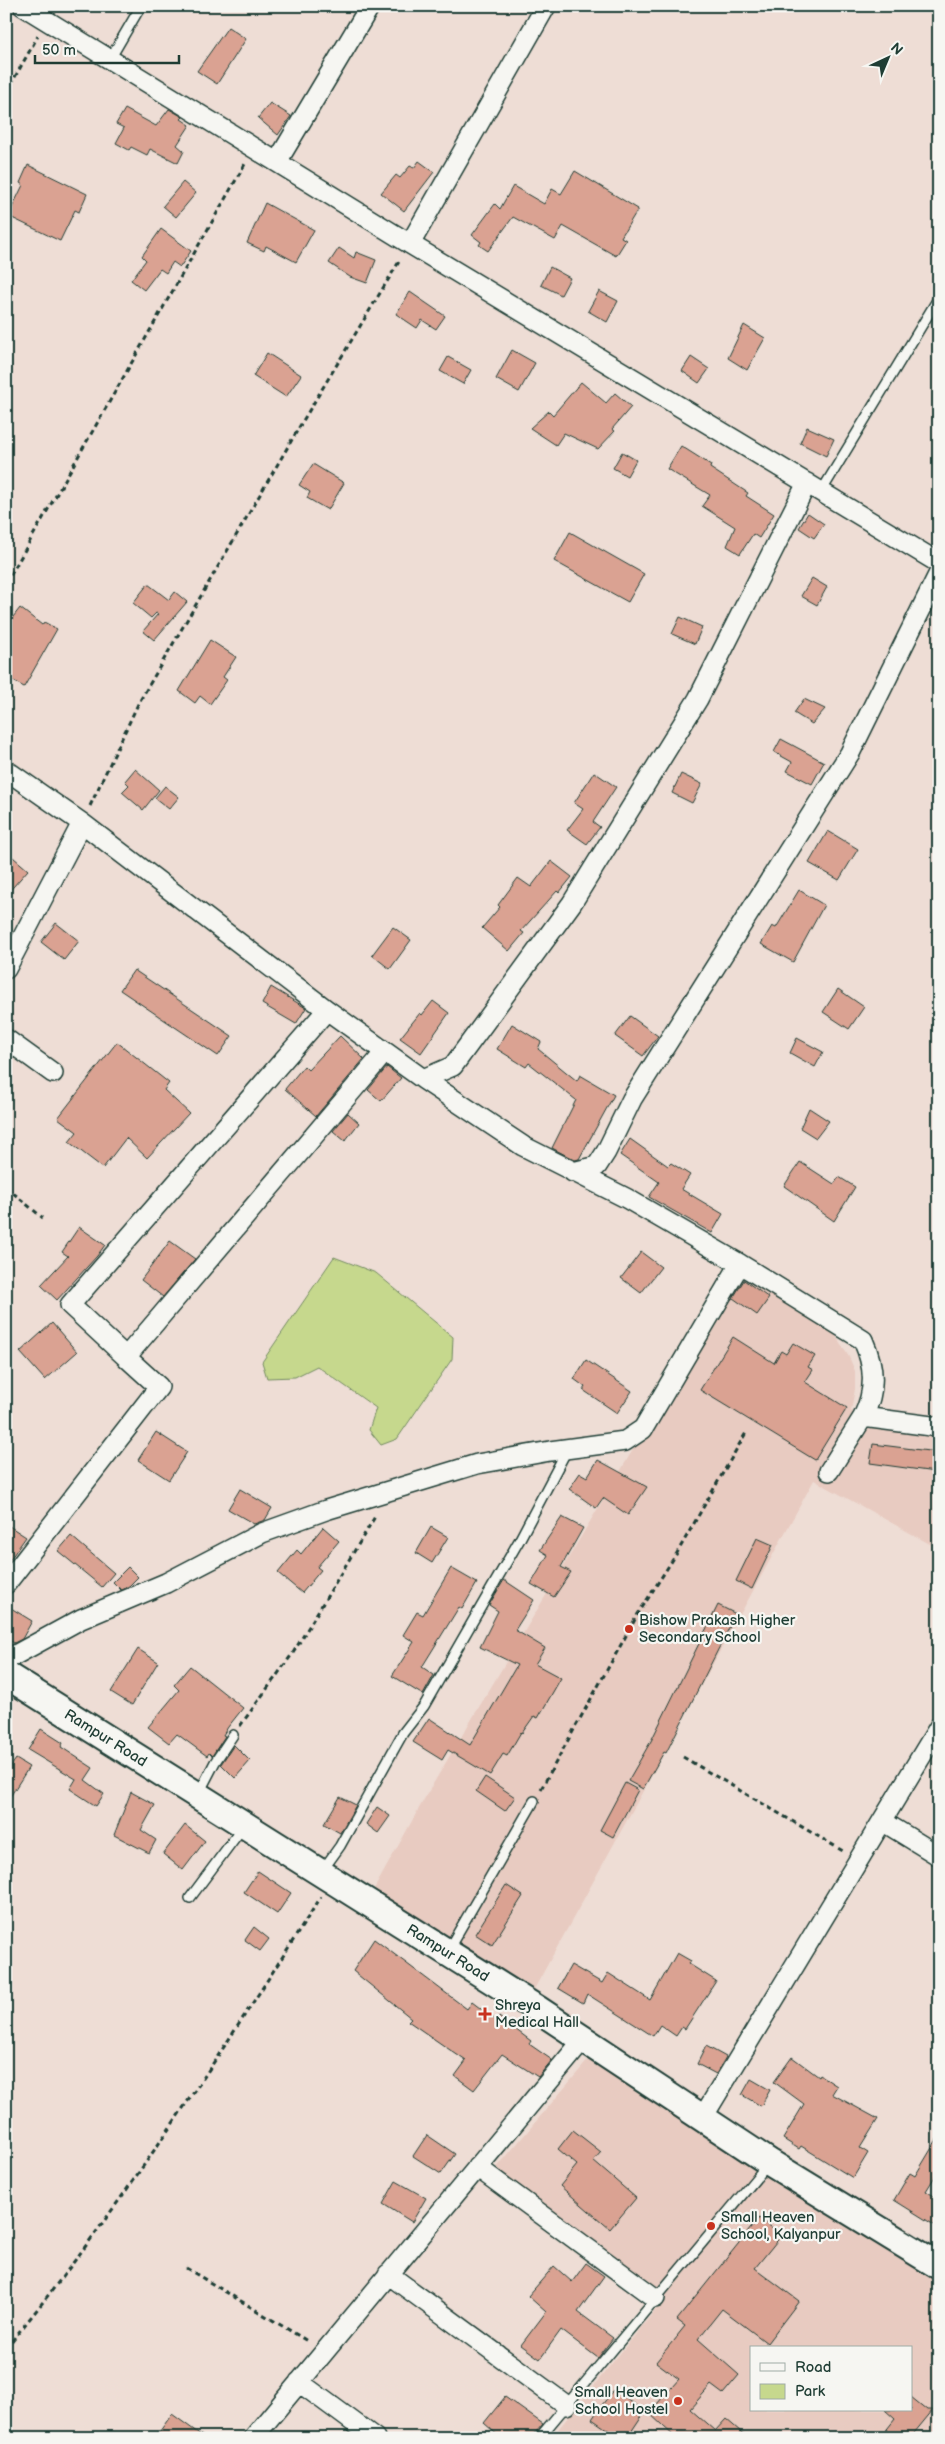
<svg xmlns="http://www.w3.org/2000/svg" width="945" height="2444" viewBox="0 0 945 2444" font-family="'Balsamiq Sans',sans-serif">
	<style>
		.built { fill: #e8cbc1; fill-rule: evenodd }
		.green { fill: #c6d88d; stroke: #728a60 }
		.building { fill: #daa292; stroke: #1f3d34 }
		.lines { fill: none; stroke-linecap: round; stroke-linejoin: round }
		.lane-casing { stroke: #1f3d34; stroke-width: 12 }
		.street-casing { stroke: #1f3d34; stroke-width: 22 }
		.secondary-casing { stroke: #1f3d34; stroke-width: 30 }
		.path { stroke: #1f3d34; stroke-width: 3; stroke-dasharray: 5 4; stroke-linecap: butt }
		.lane { stroke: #f6f6f2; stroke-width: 9 }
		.street { stroke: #f6f6f2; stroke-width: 19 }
		.secondary { stroke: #f6f6f2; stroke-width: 26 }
		.poi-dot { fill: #c8321e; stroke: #f6f6f2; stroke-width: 2 }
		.labels { text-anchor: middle; stroke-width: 4.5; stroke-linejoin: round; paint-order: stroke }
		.poi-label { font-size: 15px; fill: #1f3d34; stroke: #f6f6f2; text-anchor: start }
		.street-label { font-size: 15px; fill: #1f3d34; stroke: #f6f6f2 }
	</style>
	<rect width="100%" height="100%" fill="#eeddd5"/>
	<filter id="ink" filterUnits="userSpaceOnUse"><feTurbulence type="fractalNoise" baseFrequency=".02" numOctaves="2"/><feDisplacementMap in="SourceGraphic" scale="10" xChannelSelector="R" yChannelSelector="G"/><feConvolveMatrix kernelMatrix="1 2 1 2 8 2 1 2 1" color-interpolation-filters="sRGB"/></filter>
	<g filter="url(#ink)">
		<!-- built -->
		<path class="built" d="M742,1278L822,1314L849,1357L855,1371V1389L851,1411L874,1422L939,1431V1549L814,1480L532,1993L373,1891L427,1794L634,1448L732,1298Z
			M589,2059L939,2281V2431L933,2438H551L666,2297L494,2171ZM751,2348H911V2410H751Z"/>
		<!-- green -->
		<path class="green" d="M334,1257L376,1273L453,1337L452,1359L397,1439L381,1445L369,1430L376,1408L317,1366L295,1377L267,1378L262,1362Z"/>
		<!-- building -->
		<path class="building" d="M228,27L246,39L217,84L197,71Z
			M270,103L291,116L278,135L258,118Z
			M125,109L156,126L169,109L183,117L181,119L190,125L177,145L184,151L178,163L150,149L147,155L131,147L129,150L116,143L124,128L116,124Z
			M419,161L434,172L404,211L381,193L396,175L400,178L410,166L414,168Z
			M28,165L87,194L79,212L75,210L60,241L8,216L23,185L20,183Z
			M575,171L638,209L621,237L626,240L616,256L563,226L555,240L513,217L488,251L479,245L481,242L472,235L495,204L500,209L513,186L544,204L552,189L561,194Z
			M183,182L196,193L176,217L163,206Z
			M265,203L314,230L296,262L266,246L264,251L247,243Z
			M161,229L191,251L180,267L173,262L166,273L160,269L144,290L131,280L146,260L142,256Z
			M339,248L354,258L356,252L376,260L367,283L350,277L329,263Z
			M550,267L570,278L561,295L541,285Z
			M599,291L618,301L607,322L588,311Z
			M410,292L445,316L436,329L422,320L417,328L396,314Z
			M744,325L765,338L747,370L728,358Z
			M512,350L535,363L519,392L496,379Z
			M267,353L301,375L286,397L253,376Z
			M448,357L471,370L463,384L440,371Z
			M691,357L709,369L699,383L682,371Z
			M581,382L606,403L615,393L631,407L612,429L615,431L598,449L564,433L556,445L530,428L549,411L553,415Z
			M807,427L834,439L826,456L800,443Z
			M681,446L711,465L710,468L748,493L746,496L774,514L759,538L753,534L740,554L727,546L735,527L702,506L710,495L667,469Z
			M622,452L636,460L627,476L613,468Z
			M313,464L344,483L328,510L307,498L310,492L299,485Z
			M808,513L824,524L814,538L799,528Z
			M570,532L644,574L628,602L554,561Z
			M812,578L827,587L817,605L801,596Z
			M148,584L169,600L175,592L187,602L154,640L143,631L158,614L156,613L151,618L133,603Z
			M20,608L42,625L44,622L57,629L24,687L6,677V626Z
			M680,617L702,627L695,644L672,634Z
			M210,640L236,657L223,677L227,680L210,704L200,696L195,703L179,691Z
			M804,699L825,709L812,724L794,713Z
			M781,739L824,762L812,784L787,771L792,762L774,752Z
			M135,769L159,790L143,810L122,792L129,785L125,781Z
			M594,772L616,787L593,822L600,827L587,844L567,830L583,809L574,803Z
			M681,774L702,784L692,803L672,793Z
			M165,786L179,797L169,809L155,798Z
			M828,831L858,849L839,880L809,863Z
			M6,851L28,870L6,895Z
			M551,861L572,877L559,893L557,891L521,931L524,933L509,951L482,928L500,907L498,905L518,878L531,887Z
			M799,890L824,905L793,962L761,944L772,926L776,928Z
			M56,923L79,941L64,960L41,942Z
			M393,927L411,940L390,969L372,955Z
			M134,970L232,1036L218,1056L120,990Z
			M271,987L306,1008L296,1024L262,1004Z
			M838,989L864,1007L849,1029L823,1012Z
			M433,1001L449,1013L421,1053L400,1038L420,1013L422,1015Z
			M630,1016L658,1036L643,1056L615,1036Z
			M512,1024L541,1042L538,1049L577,1081L580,1075L614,1095L579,1159L575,1160L552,1148L576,1100L529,1063L526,1067L497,1049Z
			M340,1036L364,1059L316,1116L285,1089L304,1066L308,1070Z
			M797,1038L823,1052L815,1067L790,1053Z
			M117,1042L169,1083L164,1090L189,1113L147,1158L126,1138L103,1168L69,1142L77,1132L58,1118Z
			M387,1067L401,1078L381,1101L368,1090Z
			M809,1108L829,1121L816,1138L800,1128Z
			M348,1113L359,1123L345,1141L333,1131Z
			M630,1139L668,1166L671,1163L690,1175L681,1189L723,1214L712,1233L649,1197L659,1182L620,1155Z
			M800,1162L834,1184L839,1177L855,1187L834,1221L784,1186Z
			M79,1227L105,1245L97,1256L57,1300L41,1285L68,1256L62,1252Z
			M170,1241L195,1259L163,1297L141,1280Z
			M641,1252L661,1267L641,1293L621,1278Z
			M744,1280L769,1298L757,1315L733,1298Z
			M52,1323L77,1352L45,1380L20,1352Z
			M733,1337L774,1363L781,1351L786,1354L793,1343L815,1356L808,1367L813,1370L805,1382L847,1408L815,1460L700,1390Z
			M586,1360L632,1391L617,1413L583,1390L585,1387L574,1379Z
			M156,1432L187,1452L169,1480L138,1460Z
			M873,1444L937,1452L935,1472L870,1463Z
			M598,1460L647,1487L628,1515L603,1498L596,1508L569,1489L580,1473L587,1477Z
			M240,1489L272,1508L265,1520L254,1524L228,1509Z
			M562,1517L583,1528L561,1567L571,1572L554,1597L531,1584L548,1555L540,1550Z
			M6,1524L26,1537L6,1565Z
			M323,1527L339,1541L317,1567L321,1570L302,1593L278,1573L297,1550L301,1554Z
			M431,1527L448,1537L432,1563L416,1553Z
			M71,1536L114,1573L102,1587L58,1551Z
			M757,1538L773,1545L752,1589L736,1581Z
			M128,1567L138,1577L129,1586L121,1590L113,1582Z
			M451,1568L477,1583L462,1609L459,1607L422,1667L434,1675L423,1695L392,1676L414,1642L403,1635L417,1612L423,1615Z
			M504,1580L534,1600L515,1630L545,1648L535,1664L561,1678L538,1718L534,1716L522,1733L521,1732L507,1756L503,1754L490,1775L448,1750L442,1760L413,1742L429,1718L470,1745L517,1665L480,1647L498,1611L489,1605Z
			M6,1605L32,1621L22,1639L14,1643L6,1638Z
			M718,1605L736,1614L666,1753L664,1752L643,1789L628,1781L651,1741Z
			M138,1649L158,1662L132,1705L111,1692Z
			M190,1666L243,1708L228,1727L223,1735L225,1736L212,1756L209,1753L207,1756L177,1734L169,1743L148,1727L179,1690L174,1685Z
			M41,1729L63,1743L61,1747L93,1768L85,1780L104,1794L96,1806L70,1789L76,1779L28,1750Z
			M234,1745L250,1761L235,1778L221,1764Z
			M16,1759L29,1767L6,1803V1773Z
			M485,1777L515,1797L505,1811L476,1791Z
			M625,1783L638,1790L613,1837L600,1830Z
			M131,1792L155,1805L141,1830L156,1840L149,1853L114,1835Z
			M340,1797L356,1805L340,1833L324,1824Z
			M377,1807L390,1816L378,1833L366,1824Z
			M185,1825L205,1841L183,1870L163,1854Z
			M258,1871L291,1893L277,1914L244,1892Z
			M506,1885L523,1896L492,1945L475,1934Z
			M254,1927L269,1939L260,1951L245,1940Z
			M374,1939L467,2009L472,2002L497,2021L499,2017L531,2041L529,2044L552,2060L538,2077L502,2054L474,2090L455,2076L466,2061L408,2021L411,2018L353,1971Z
			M677,1953L691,1961L689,1964L716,1981L685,2029L682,2027L676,2036L660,2025L653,2036L587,1994L583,2003L558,1988L571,1965L602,1983L608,1973L650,2000Z
			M706,2046L726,2057L716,2074L697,2064Z
			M792,2057L819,2077L820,2075L837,2086L832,2094L878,2119L860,2148L868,2153L853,2178L801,2146L799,2149L783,2139L804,2104L774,2082Z
			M751,2079L770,2090L761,2106L742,2095Z
			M573,2130L601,2152L593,2161L636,2198L610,2229L560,2186L577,2165L558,2149Z
			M427,2135L455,2154L441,2174L413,2156Z
			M939,2136V2170L926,2191L939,2199V2228L894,2200L910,2173L915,2176Z
			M396,2181L426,2198L412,2222L383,2204Z
			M759,2218L781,2236L755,2268L799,2301L767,2343L722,2309L698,2339L739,2375L723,2394L711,2385L690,2409L715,2431L726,2419L748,2438H676L649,2413L679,2379L656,2362L685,2326L677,2320Z
			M586,2263L604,2276L578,2312L613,2338L598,2358L561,2330L540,2359L521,2345L546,2312L528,2296L554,2266L572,2282Z
			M613,2390L645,2411L627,2438H620L592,2419Z
			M505,2397L543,2424L537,2431L527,2438H501L484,2423Z
			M911,2397L927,2410H933L910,2438H880L895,2419L885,2410H911Z
			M172,2414L205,2438H155Z"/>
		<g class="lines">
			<!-- lane casing -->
			<g class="lane-casing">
				<path id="lane" d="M110,59L141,6
					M821,492L939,297
					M199,1793L215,1762L233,1735
					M322,1871L340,1846L403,1733L424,1706L520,1539L568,1448
					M190,1898L243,1827
					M448,1950L534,1801
					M539,2438L768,2164"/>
			</g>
			<!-- street casing -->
			<g class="street-casing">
				<path id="street" d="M23,6L410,244L939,563
					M277,162L370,6
					M410,244L546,6
					M6,770L82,823L327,1010L423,1079L523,1146L626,1198L740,1264L643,1429L625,1441L550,1451L477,1464L326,1510L262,1533L166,1583L81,1619L6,1660
					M6,969L82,823
					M6,1039L53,1073
					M423,1079L453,1066L572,903L698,699L807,483
					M573,1172L597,1166L606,1152L632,1099L850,753L939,573
					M740,1264L863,1340C875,1367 876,1390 863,1417L939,1427
					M126,1357L70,1305L327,1010
					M829,1471L863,1417
					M6,1584L159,1387L126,1357L385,1052
					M882,1821L939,1856
					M703,2117L939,1727
					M477,2167L655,2298
					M388,2274L566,2405
					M299,2382L375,2438
					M253,2438L584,2039"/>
			</g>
			<!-- secondary casing -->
			<g class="secondary-casing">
				<g id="secondary">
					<path id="s1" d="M6,1675L539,2010L769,2162L939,2266"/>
				</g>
			</g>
			<!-- path -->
			<path class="path" d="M6,93L38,36
				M6,583L245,164
				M90,806L138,704L304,419L400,260
				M6,1187L43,1218
				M240,1726L293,1653L376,1515
				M683,1757L843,1851
				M541,1789L638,1614L677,1553L747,1431
				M186,2268L309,2342
				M6,2348C123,2206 222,2051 321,1897"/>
			<!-- lane -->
			<use href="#lane" class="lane"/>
			<!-- street -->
			<use href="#street" class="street"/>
			<!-- secondary -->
			<use href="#secondary" class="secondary"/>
		</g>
	</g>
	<!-- markers -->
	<g class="poi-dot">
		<circle cx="629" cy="1629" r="5"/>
		<path d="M482.5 2006.5h5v5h5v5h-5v5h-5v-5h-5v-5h5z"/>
		<circle cx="711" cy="2226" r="5"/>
		<circle cx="678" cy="2401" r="5"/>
	</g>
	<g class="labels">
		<!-- poi labels -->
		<g class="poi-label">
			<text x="639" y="1625">Bishow Prakash Higher<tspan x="639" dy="17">Secondary School</tspan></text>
			<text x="495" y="2010">Shreya<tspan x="495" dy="17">Medical Hall</tspan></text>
			<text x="721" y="2222">Small Heaven<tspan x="721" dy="17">School, Kalyanpur</tspan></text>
			<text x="668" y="2397" text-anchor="end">Small Heaven<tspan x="668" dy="17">School Hostel</tspan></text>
		</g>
		<!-- street labels -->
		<g class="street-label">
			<text dy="5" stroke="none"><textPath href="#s1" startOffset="118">Rampur Road</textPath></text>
			<text dy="5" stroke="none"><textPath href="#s1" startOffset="522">Rampur Road</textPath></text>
		</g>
	</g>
	<!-- margin -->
	<rect width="945" height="2444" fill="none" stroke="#f6f6f2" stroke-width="25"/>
	<rect x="12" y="12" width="920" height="2419" fill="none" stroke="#1f3d34" stroke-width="2" filter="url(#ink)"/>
	<!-- legend -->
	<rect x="750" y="2346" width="162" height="65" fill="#f6f6f2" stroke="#a0aca6"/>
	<rect x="760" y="2363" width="25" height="8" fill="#f6f6f2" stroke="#a0aca6"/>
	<text x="795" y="2372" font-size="15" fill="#1f3d34">Road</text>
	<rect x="760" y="2384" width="25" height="15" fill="#c6d88d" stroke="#a0aca6"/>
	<text x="795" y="2396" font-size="15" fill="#1f3d34">Park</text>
	<!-- north arrow -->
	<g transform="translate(888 58) rotate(44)" stroke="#f6f6f2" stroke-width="4" paint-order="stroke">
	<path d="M0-4L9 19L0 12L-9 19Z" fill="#1f3d34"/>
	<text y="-8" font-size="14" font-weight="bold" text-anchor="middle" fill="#1f3d34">N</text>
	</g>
	<!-- scale -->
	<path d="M35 55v8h144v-8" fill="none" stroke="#1f3d34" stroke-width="2.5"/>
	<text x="42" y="55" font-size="15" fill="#1f3d34" stroke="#f6f6f2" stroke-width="4" paint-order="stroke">50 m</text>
</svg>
